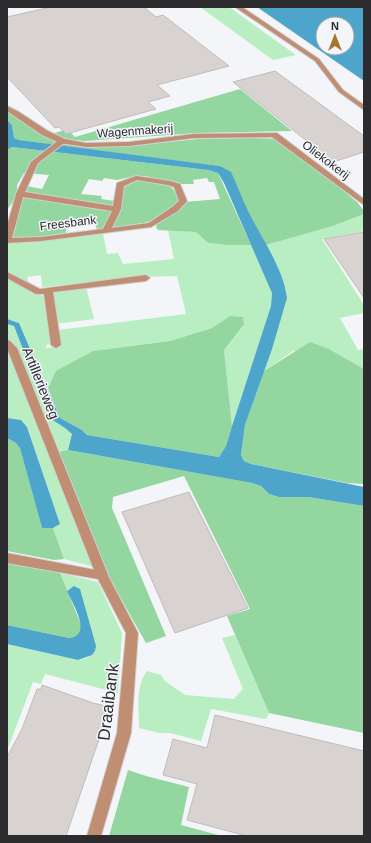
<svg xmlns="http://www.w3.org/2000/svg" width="371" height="843" viewBox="0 0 371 843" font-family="Arial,sans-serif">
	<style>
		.green { fill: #b9eec2 }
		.forest { fill: #93d6a0 }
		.water { fill: #4da5cc; fill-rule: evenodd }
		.building { fill: #d8d3d1; stroke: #c1bcba }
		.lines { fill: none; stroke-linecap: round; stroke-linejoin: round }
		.lane-casing { stroke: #cfd1d4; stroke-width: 2 }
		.street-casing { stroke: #cfd1d4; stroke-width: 2 }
		.lane { fill: #c08e73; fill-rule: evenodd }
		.street { fill: #c08e73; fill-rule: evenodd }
		.labels { text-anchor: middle; stroke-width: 3; stroke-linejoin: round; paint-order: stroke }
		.far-street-label { font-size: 12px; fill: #2c2c2e; stroke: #f3f5f9 }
		.street-label { font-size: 14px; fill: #2c2c2e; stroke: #f3f5f9 }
		.near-street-label { font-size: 17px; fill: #2c2c2e; stroke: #f3f5f9 }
	</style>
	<rect width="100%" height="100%" fill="#f3f5f9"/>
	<!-- green -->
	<path class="green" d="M200,7H229L296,55L273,60Z
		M364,214V231L322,239L364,305V313L340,318L358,350L364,349V369L329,349L293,351L264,371L287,298L286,289L266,245L333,226Z
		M168,230L196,232L208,243L227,245H251L270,287L272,293L271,306L232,426L224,350L244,326L230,316L212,328L170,341L93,351L56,372L48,388L19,323L7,319V277L43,296L52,344L46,345V348L60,346L58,330L186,314L177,276L144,277L42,287L41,275L27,277L29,284L7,273V245L9,242L103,233L107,254L118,253L123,264L174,259Z
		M86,287L94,319L55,324L49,291Z
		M7,324L14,326L43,401L51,419L65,428L72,434L68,450L59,452L13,343H8Z
		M7,350L39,426L94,567L64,559L53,528L60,524L27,427L21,420L7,418Z
		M60,573L98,582L122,633L118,693L45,674L41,684L33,682L7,751V644L78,660L87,658L95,651L70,588L67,591Z
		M235,635L269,713L266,719L211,709L201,741L170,733H159L139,728C139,710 135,686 147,671L161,675L165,681L185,695L234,699L243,689L222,638Z"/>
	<!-- forest -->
	<path class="forest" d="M240,89L292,131L197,133L85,141L65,139L52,134L67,129L75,137Z
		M7,109L57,140L55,145L19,140L14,138L12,125L7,120Z
		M251,138L281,139L357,202L364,211V214L333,226L266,245L248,212L220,166L61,146L65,142L90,147L140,145L197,139Z
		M12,147L208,170L218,173L251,245H227L208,243L196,232L158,230L156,227L157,223L185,202L220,199L214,182H209L207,178L193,180L194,184H180L145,176H135L117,180L104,178L102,181L89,179L81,194L102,196L101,199L115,201L114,208L23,194L27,186L42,189L49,175L24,173L17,185V196L7,210V150Z
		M139,179C158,182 168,179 179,197L178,202L150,222L110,228L125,184Z
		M24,197L112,210L113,212L105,230H97L95,222L66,225V233L22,239L13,238L22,199Z
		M230,316L243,317L244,325L224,350L232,426L226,446L219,457L87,435L82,430L60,418L48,388L56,371L93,351L170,341L212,328Z
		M310,342L329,349L364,369V484L347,483L251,464L244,461L241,455L245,425L264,371Z
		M7,438L16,443L20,447L42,528H53L64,559L54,560L7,551Z
		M68,450L252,483L261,486L269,494L279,497H308L364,506V733L269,713L227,616L250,609L184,476L113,497L112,508L166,636L146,643L102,565L59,452Z
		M7,562L60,573L82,627C80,635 77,637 69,638L7,625Z
		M128,770L146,776L189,787L181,825L222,836H109Z"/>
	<!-- water -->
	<path class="water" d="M257,7H364V81ZM323,24H347V48H323Z
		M7,120L12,125L14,138L19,140L220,166L231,172C237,185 242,198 248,211C261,237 284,270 287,298L272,349L245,425L241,455L244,461L251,464L364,487V506L308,497H279L269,494L261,486L252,483L68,450L72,434L65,428L51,419L43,401L14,326L7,324V319L19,323L60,418L82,430L87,435L219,457L226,446L232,426L271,306L272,293L224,183L218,173L208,170L12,147L7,150Z
		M7,418L21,420L27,427L60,524L53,528H42L20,448L16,443L7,438Z
		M74,586L80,589L96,646L95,651L92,655L78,660L7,644V625L69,638C93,635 73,605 67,591Z"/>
	<!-- building -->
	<path class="building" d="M51,7H144L156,17L163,15L229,66L157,85L170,96L148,102L156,109L66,134L59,127L55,128L7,77V17Z
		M275,71L364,136V152L333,162L233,82Z
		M364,232V298L324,239Z
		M189,492L248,608L175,633L122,512Z
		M42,685L93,703L110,707L66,836H7V757L22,729L37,689H41Z
		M215,715L364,751V836H247L187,820L197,784L163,775L173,739L207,748Z"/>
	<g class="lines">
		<!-- lane casing -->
		<g class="lane-casing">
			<path id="lane" d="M60,139H66L67,141L38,163L25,192L113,206L117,183L136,176L170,181L180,184L187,201L178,211L151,227L41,241L7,243V226L16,194L31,162ZM137,180L168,185L174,187L179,201L172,207L149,223L112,228L121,209L124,186ZM23,197L112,211L103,229L41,237L12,238Z
				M7,272L40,289L146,275L150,278L146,281L53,292L61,345L56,348L51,345L44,294H36L7,278Z
				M7,340L10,341L17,348L108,575L106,578L102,580L98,578L96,575L7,348Z"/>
		</g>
		<!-- street casing -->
		<g class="street-casing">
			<path id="street" d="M235,7H242L319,59L343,90L364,105V110L339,92L315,61Z
				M7,106L19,112L48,131L65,139L86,143L129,142L194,134L277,133L364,199V205L272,137L194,138L129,146L86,147L60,143L42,135L7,111Z
				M7,553L106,572L138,633L131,733L101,836H87L117,733L126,633L98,579L7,563Z"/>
		</g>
		<!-- lane -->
		<use href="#lane" class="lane"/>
		<!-- street -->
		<use href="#street" class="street"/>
	</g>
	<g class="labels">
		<!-- far-street labels -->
		<g class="far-street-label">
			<text transform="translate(135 131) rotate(-4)" y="4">Wagenmakerij</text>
			<text transform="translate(326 160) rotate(37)" y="4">Oliekokerij</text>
			<text transform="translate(68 223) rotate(-7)" y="4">Freesbank</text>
		</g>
		<!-- street labels -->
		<g class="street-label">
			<text transform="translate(41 383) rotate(68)" y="5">Artillerieweg</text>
		</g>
		<!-- near-street labels -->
		<g class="near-street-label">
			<text transform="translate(108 702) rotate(-83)" y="6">Draaibank</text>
		</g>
	</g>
	<!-- border -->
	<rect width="371" height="843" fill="none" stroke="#2c2c2e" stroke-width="16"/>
	<!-- north arrow -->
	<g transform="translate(335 36)"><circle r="19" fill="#f3f5f9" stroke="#a3a5a8"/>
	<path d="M0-3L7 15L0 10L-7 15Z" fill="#a9742e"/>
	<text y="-6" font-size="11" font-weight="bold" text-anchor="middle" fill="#2c2c2e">N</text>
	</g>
</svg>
